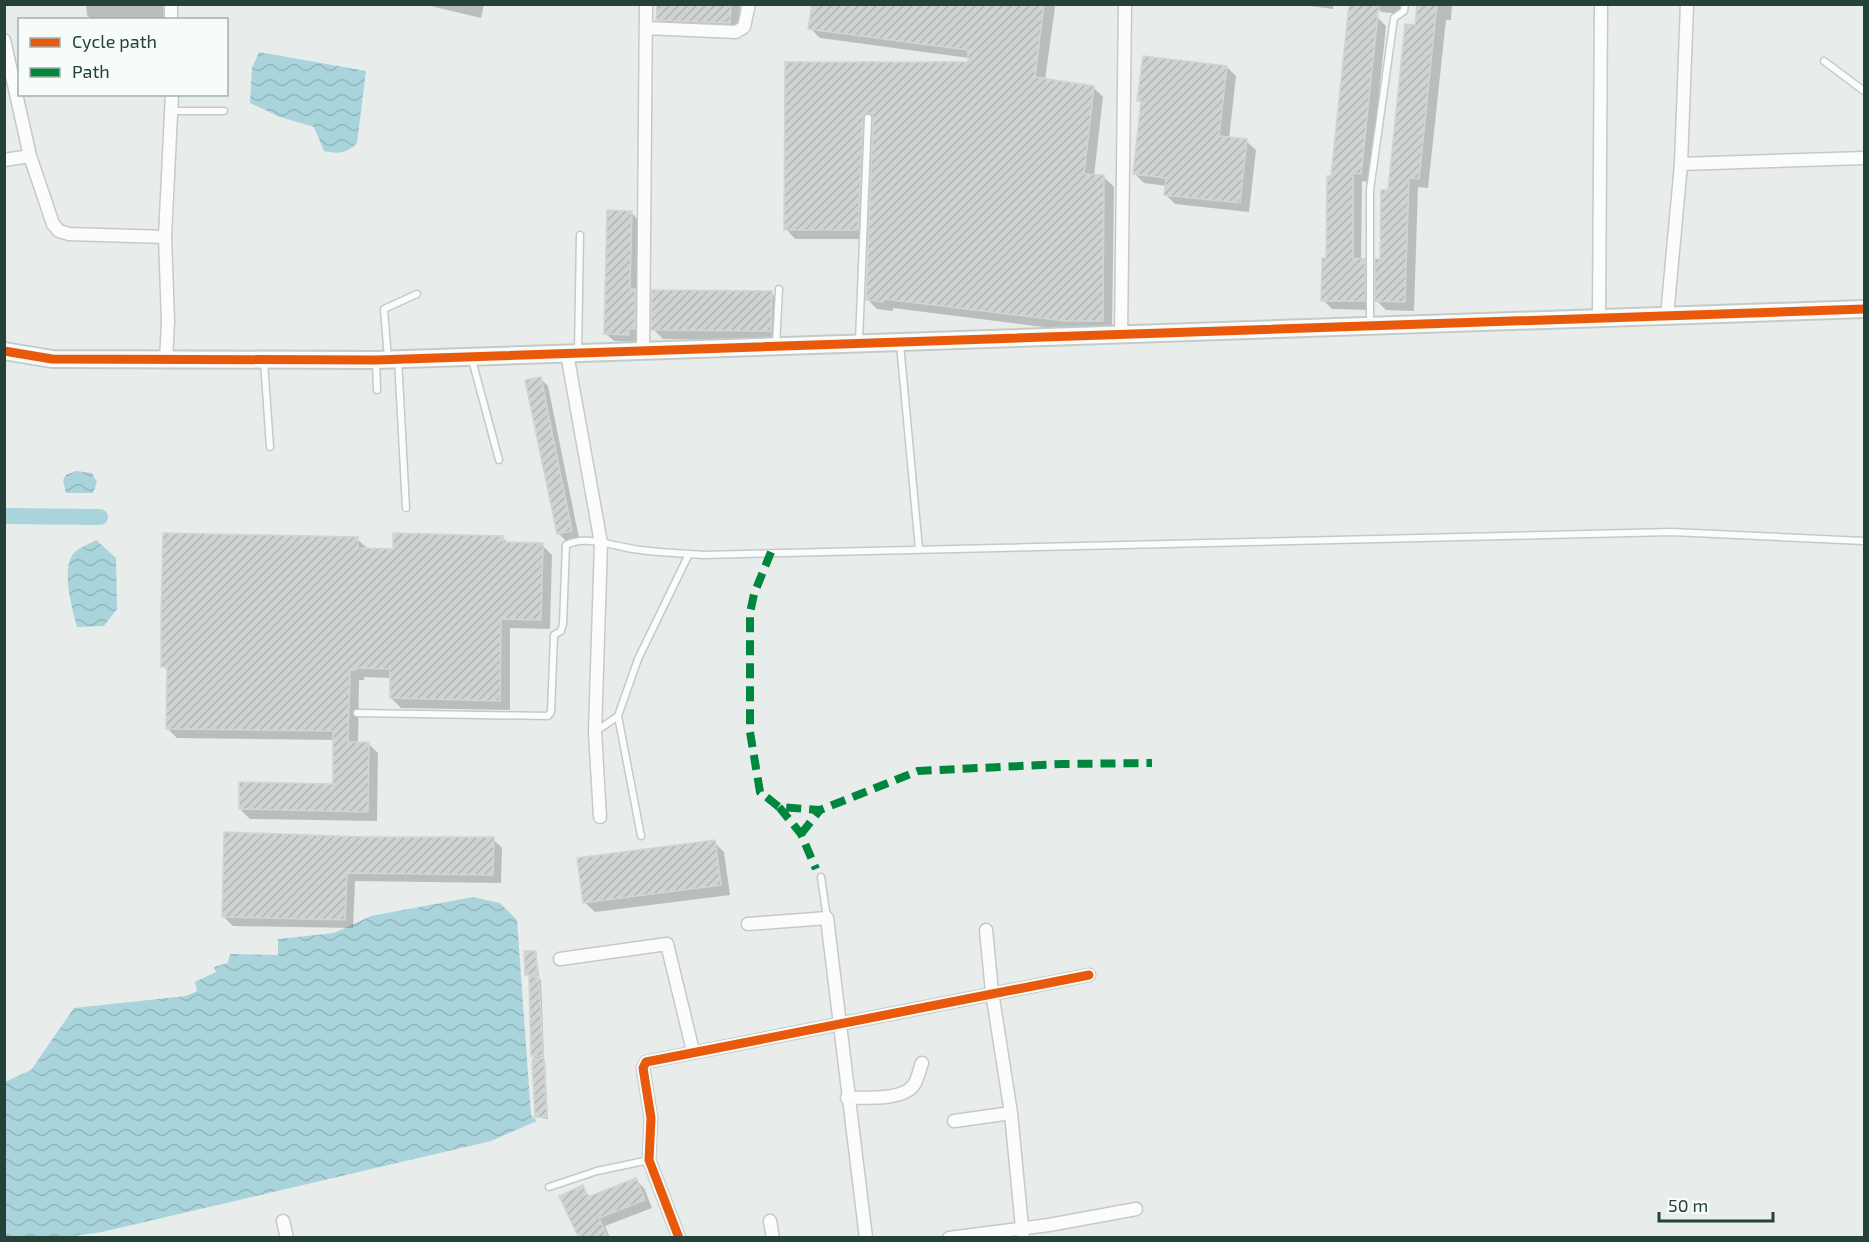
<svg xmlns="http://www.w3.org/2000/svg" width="1869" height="1242" viewBox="0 0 1869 1242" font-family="'Exo 2',sans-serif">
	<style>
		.water { fill: url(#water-waves) }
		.shadow { fill: #0003 }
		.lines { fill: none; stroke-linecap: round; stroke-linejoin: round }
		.canal { stroke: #a9d4db; stroke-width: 16 }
		.building { fill: url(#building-hatch); stroke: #d1d6d4; stroke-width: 1.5 }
		.lane-casing { stroke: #c5cac8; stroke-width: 9 }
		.street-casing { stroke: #c5cac8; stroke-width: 15 }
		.secondary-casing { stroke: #c3cbc8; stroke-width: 20 }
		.lane { stroke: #fcfcfc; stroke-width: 6 }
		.street { stroke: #fcfcfc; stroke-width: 12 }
		.secondary { stroke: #fcfcfc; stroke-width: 16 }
		.quiet { stroke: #00873e; stroke-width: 8; stroke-dasharray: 15 8; stroke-linecap: butt }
		.cycleway-casing { stroke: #f7fbf9; stroke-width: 13 }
		.cycleway { stroke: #e8590c; stroke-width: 9 }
	</style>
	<defs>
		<pattern id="water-waves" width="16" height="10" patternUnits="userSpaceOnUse" patternTransform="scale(1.5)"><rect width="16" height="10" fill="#a9d4db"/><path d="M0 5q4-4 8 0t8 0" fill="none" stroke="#91b7bd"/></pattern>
		<pattern id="building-hatch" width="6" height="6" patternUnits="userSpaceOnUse" patternTransform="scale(1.5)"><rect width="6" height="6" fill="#cfd4d2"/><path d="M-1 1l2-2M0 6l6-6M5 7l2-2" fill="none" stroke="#b2b7b5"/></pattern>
	</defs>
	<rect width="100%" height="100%" fill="#e8edeb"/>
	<!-- water -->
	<path class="water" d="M259,52L366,71L357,143C347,154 337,154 324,151L314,127L280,117L250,103L252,68Z
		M76,471L92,473L97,482L93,493H66L63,480L66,475Z
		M96,540L116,558L117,609L104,626L77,627C72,609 60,566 75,552C80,547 90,544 96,540Z
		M473,897L500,903L517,920L531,1115L537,1121L491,1141L102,1232L59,1238L5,1237V1082L31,1070L74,1008L186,996L197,991L195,982L216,972L214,967L228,963L230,954L278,955V939L334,933L371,916Z"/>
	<!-- shadow -->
	<path class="shadow" d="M86,4H163L164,19L92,20L87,15Z
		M422,4H484L481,18Z
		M659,4H740L739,32L667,29L658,20Z
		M813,4H1052L1055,7L1045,80L1093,87L1103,97L1094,176L1104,177L1114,187L1112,330L1076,331L893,308V311L877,309L867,299L870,239H795L786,229V64H969V58L820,38L810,28Z
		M1295,4H1333V9Z
		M1374,4H1405L1404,14L1381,12Z
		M1419,4H1452L1451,20H1446L1428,188L1418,187L1414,311L1386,310L1377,301L1390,191Z
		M1377,17L1386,26L1370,182L1362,181L1361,260L1373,269V310L1332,309L1323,300L1332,177Z
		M1227,67L1236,76L1229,139L1246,141L1256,150L1249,212L1175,204L1166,195L1167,186L1144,183L1135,174L1143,104L1139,100Z
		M631,212L638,220L637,293L642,298V336H636V342L614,341L606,334Z
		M771,293L781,303V341L663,339L653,329Z
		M540,378L548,386L579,538L566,541L558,533Z
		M502,537L509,544L542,545L552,555L550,629L510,628V710L401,708L391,698L392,678L364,677V680H359L358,743H368L378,753L377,821L250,819L240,809L334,785L335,740L177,738L167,728L168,671L163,666L357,539L367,548L394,551Z
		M365,838L493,839L502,848L501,883L355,881L353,928L233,926L224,917Z
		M714,842L724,852L730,895L595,912L584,902Z
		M536,953L539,976H536L541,980L544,1057H541L545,1062L548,1119L536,1117L531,976L527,974Z
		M636,1180L644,1188L652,1208L605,1226L610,1238H581L582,1187L591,1198Z"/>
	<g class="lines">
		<!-- canal -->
		<path class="canal" d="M4,516L100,517"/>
	</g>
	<!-- building -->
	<path class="building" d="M657,4H731L730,23L656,20Z
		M812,4H1044L1035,77L1094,86L1084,174L1104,175L1103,321H1065L884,299L883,302L866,300L873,118L869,113L863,118L858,230H784L785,62H968V50L808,29Z
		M1349,4H1379L1361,174L1353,173V258L1365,259V301H1321L1322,258H1326L1327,176H1331Z
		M1417,4H1437L1419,179L1409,178L1405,302L1375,301V259H1380L1381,190H1388L1405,24L1415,25Z
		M1143,56L1227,66L1219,136L1247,139L1240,203L1164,195L1166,178L1133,174L1141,101H1137Z
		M607,210L632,211L630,289H635V329H629V335L604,334Z
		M652,290L772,291L771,331L651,330Z
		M541,377L572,531L557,534L525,380Z
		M163,533L358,537V548L393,549V533L503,536V542L543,543L541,620L501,619L500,701L390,698V669L355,668V670H350L348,742H369L368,812L239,809V782L333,784V731L166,729L167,667H161V615Z
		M224,832L365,837H494L493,875L347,873L345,920L222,917Z
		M715,840L721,885L583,903L577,858Z
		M524,951H536L537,975H525Z
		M529,977H539L543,1056H531Z
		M544,1058L547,1117H535L532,1062L533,1059Z
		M636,1178L645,1200L599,1218L608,1238H579L559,1196L583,1185L588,1197Z"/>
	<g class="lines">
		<!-- lane casing -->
		<g class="lane-casing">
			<path id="lane" d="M1824,61L1864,91
				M172,111H224
				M1370,323V190L1394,18L1404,11L1405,4
				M859,341L868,118
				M900,344L919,549
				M776,346L779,289
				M578,353L580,235
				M388,359L384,309L417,294
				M398,359L406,508
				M472,360L499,460
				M264,361L270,447
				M376,361L377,390
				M357,713L548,716L551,712L554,635L561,631L563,624L566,545C587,534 618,548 641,550C661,553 682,553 703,555L1672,532L1864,541
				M618,716L641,836
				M595,732L618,716L638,659L689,554
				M821,877L827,918
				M549,1187L597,1171L649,1160"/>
		</g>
		<!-- street casing -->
		<g class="street-casing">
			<path id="street" d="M171,4V20
				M646,28L736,32L744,27L749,4
				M4,40L30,156L53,224L59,231L69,234L165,237
				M4,160L30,156
				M1681,164L1864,158
				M1667,316L1681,164L1687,4
				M1599,319L1601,4
				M1121,336L1125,4
				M643,353L646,4
				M567,354L601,543L595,732L600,817
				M166,361L168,321L165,237L172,94
				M748,924L827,918L866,1238
				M986,930L992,992L1011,1113L1023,1238
				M560,959L667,944L693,1051
				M847,1098C865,1097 901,1101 913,1086C918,1080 919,1070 922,1063
				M954,1121L1011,1113
				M283,1221L287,1238
				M770,1221L773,1238
				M679,1238L649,1160L651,1118L643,1068L646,1062L1089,975
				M949,1238L1049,1225L1136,1209"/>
		</g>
		<!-- secondary casing -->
		<g class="secondary-casing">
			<path id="secondary" d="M4,351L52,359L376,360L1864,309"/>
		</g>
		<!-- lane -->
		<use href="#lane" class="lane"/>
		<!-- street -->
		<use href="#street" class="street"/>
		<!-- secondary -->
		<use href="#secondary" class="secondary"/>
		<!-- quiet -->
		<path class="quiet" d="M771,552L754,594L750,613V732L760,792L779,807L820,810L918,771L1062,764L1152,763
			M779,807L801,834L816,869
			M801,834L820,810"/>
		<!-- cycleway casing -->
		<g class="cycleway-casing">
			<path id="cycleway" d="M4,351L52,359L376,360L1864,309
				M679,1238L649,1160L651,1118L643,1068L646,1062L1089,975"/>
		</g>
		<!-- cycleway -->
		<use href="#cycleway" class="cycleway"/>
	</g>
	<!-- border -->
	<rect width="1869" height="1242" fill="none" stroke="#24423a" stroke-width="12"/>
	<!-- legend -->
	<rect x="18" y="18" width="210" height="78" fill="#f7fbf9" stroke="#a3b1ad" stroke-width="1.5"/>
	<rect x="30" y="38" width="30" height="9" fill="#e8590c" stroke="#a3b1ad" stroke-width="1.5"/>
	<text x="72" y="48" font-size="18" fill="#24423a">Cycle path</text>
	<rect x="30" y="68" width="30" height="9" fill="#00873e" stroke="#a3b1ad" stroke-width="1.5"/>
	<text x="72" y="78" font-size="18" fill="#24423a">Path</text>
	<!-- scale -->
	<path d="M1659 1212v9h114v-9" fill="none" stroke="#24423a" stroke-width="3"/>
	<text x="1668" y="1212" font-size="18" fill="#24423a" stroke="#f7fbf9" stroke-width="4.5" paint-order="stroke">50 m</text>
</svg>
